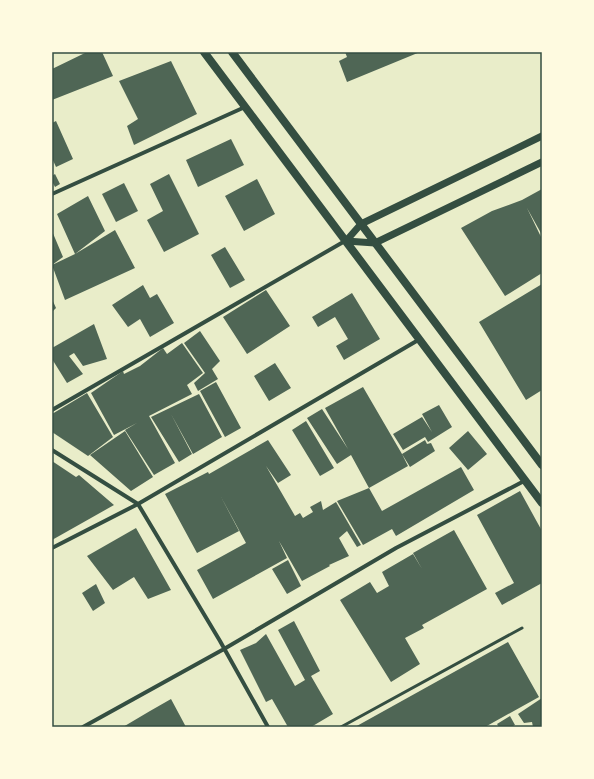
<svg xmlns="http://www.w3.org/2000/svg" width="594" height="779" viewBox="0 0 594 779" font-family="Rubik,sans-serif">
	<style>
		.building { fill: #4f6655 }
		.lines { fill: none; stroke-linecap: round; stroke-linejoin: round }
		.service { stroke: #344e41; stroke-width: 3 }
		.minor { stroke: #344e41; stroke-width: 4 }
		.tertiary { stroke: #344e41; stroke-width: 7 }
		.secondary { stroke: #344e41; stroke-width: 8 }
		.neatline { fill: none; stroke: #344e41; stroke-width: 1.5 }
	</style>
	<rect width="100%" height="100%" fill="#e9edc9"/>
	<!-- building -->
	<path class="building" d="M87,52H102L113,76L52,100V69Z
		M345,52H420L347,82L339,61L347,57Z
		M171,61L197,114L134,145L127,126L138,119L119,81Z
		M56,121L73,159L56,167L52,158V123Z
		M231,139L244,165L198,187L186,160Z
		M55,174L60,184L55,187L52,181V176Z
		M169,174L199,234L164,252L147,220L163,211L150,184Z
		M257,179L275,214L244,231L225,196Z
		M124,183L138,211L116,222L102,194Z
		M542,189V235L527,208L542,239V273L505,296L461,228L492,211L522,200Z
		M88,196L105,231L75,254L115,230L135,268L65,300L52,265L75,254L57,214Z
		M52,231L63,257L52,265Z
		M225,247L245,280L230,288L211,255Z
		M542,284V390L526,400L479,322Z
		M143,285L150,298L157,294L174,323L150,337L140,319L128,327L112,305Z
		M266,290L290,326L247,354L223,317Z
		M352,293L380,339L344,360L336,346L348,339L335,317L318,327L312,317Z
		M52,299L56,308L52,312Z
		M94,324L107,359L83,366L74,353L69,356L83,374L67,383L52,359V348Z
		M200,331L220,361L212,369L218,379L198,391L194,383L205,373L184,343Z
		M182,343L203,373L187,385L192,394L149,416L175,463L154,475L125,430L137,423L114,435L91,393L123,371L124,374L140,366L163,348L167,354Z
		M275,363L291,388L269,401L254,376Z
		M216,382L241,428L225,437L200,391Z
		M363,387L402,454L425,440L427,444L431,443L435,451L410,467L402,454L408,466L369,488L382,511L461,467L474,490L396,536L392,529L363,545L337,501L369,488L351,455L337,464L307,418L322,409L348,449L325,408Z
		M87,393L113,437L88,456L52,432V414Z
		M199,394L222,437L193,454L171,414L192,454L179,462L151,417Z
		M439,405L452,427L428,442L425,437L403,450L393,434L422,417L432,432L422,414Z
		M306,421L334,468L320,476L292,430Z
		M125,431L153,477L131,491L90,455Z
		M468,431L487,454L468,470L449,448Z
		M268,440L291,475L278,483L266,466L295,516L300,513L303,518L313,512L310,507L321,501L323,510L336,502L361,545L357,547L347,531L339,538L349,556L329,565L330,566L302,581L279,541L287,558L213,599L197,570L246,543L220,495L239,531L197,553L165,494L208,472L209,474Z
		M52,461L76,477L79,475L114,505L52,540Z
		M520,491L542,531V583L502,605L495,593L514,583L477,515Z
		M136,528L171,590L148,599L134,577L113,590L87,556Z
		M454,530L487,589L422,625L424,628L405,638L420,664L391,682L340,600L370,582L377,593L389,586L382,572L413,554L422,569L413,553Z
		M288,560L301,586L287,594L272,569Z
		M96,584L105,603L93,611L82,593Z
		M294,621L320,671L311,676L333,714L311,727H288L272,699L266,702L240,650L256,643L266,634L295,686L305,680L278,630Z
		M508,642L539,697L485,727H355Z
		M542,698V727H533L532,722L524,723L518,714Z
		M171,699L186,727H123L150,711Z
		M510,716L515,725L511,727H499L497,724Z"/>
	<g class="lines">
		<!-- service -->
		<path class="service" d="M341,727L522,628"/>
		<!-- minor -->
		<path class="minor" d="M52,194L245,107
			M52,410L345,241
			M52,450L138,504L220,641L268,727
			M52,548L138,504L420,339
			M83,727L224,649L396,548L526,480"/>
		<!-- tertiary -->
		<path class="tertiary" d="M346,241L361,224L542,136
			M346,241L375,243L542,162"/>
		<!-- secondary -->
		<path class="secondary" d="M204,52L542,503
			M232,52L542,465"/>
	</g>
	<!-- border -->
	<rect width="594" height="779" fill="none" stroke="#fefae0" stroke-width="106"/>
	<rect x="53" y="53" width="488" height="673" class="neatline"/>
</svg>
